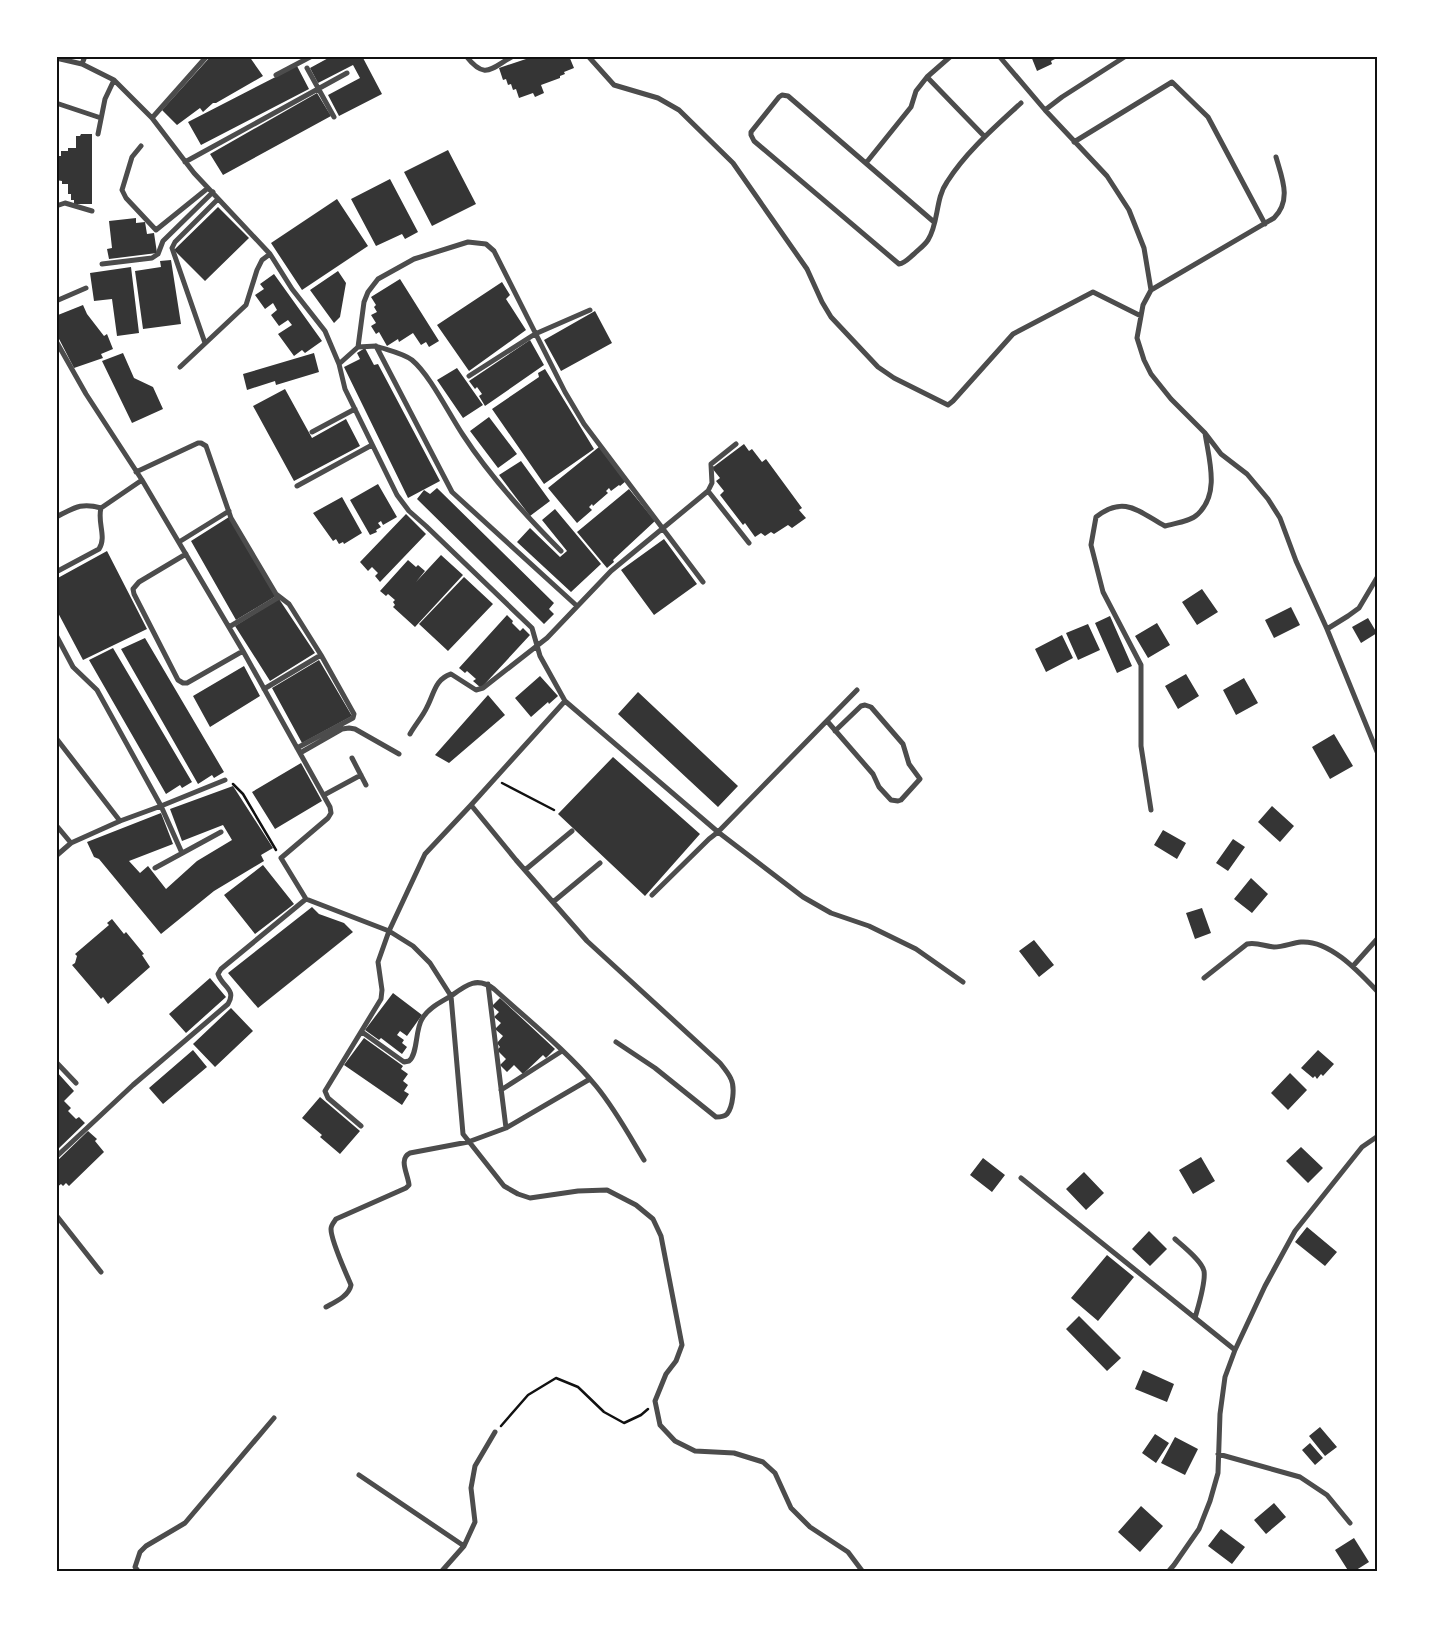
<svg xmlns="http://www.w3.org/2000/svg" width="1434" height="1628" viewBox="0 0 1434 1628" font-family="'Source Sans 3',sans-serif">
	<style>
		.building { fill: #353535 }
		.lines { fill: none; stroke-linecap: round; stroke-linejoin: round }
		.path { stroke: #111; stroke-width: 2.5 }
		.minor { stroke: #4c4c4c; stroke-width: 5 }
		.neatline { fill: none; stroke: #111; stroke-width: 2 }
	</style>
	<rect width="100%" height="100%" fill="#fff"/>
	<!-- building -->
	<path class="building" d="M211,56H249L263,76L216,103H213L203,112L200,108L177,125L162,110Z
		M332,56H359L360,58L362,56L382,94L339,116L328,95L360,78L353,65L318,83L310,68Z
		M525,56H569L574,68L564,72L565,74L560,76V78L541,85L544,93L535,97L533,93L519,98L516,89L513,90L511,84L508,85L506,79L503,80L499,68L526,59Z
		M1031,56H1061L1051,61L1052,64L1037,71Z
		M297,66L309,89L201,145L188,122Z
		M317,93L331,116L223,175L210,154Z
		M81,134H92V204H74V200H71V194H68V184H62V181L56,180V156H61V151H68V148H76V136H80Z
		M448,150L476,204L432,226L404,172Z
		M390,179L418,232L405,239L402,234L376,246L351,199Z
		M337,199L368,246L302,290L271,243Z
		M218,207L249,238L205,281L174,250Z
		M136,218V223L145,222L147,234L154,233L157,253L109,259L107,249L112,248L109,221Z
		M171,260L181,324L143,329L135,271L161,267L160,261Z
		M131,267L139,333L117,336L112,299L94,301L90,273Z
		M338,271L346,283L340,317L334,323L310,290Z
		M274,274L322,341L305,353L302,350L294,356L278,334L292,325L288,320L279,326L271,315L277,310L273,303L265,309L255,295L264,289L260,284Z
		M400,279L439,341L429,347L426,342L421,345L413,333L399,342L398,339L387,346L379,332L376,334L371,326L376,323L371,315L377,312L374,307L376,305L371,297Z
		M502,282L510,295L506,299L526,330L469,371L437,325Z
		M83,305L87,314L104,336L107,334L113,349L101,354L103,358L74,368L56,333V311L58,315Z
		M595,311L612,343L561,371L544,340Z
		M530,340L544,365L485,406L479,396L482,394L477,387L475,389L469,381Z
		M365,348L374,365L378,364L440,481L408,498L344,367L360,359L357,353Z
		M123,353L134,378L153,387L163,409L132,423L102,361Z
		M314,353L319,372L276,385L275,381L247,390L243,374Z
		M457,368L483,405L463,418L437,380Z
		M545,369L594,449L544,484L492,409L539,377L538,373Z
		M285,389L312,438L346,419L360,446L294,481L253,406Z
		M489,417L517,454L498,468L470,431Z
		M744,444L749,451L752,449L762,462L766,459L802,508L799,510L806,518L792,528L788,525L774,534L771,532L765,536L761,533L755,537L745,523L743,525L720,495L724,491L716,481L720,478L712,468Z
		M599,447L626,481L620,486L619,485L611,491L609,488L606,491L608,493L593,506L592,504L589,507L592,510L577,523L548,488Z
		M521,461L550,501L530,516L499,475Z
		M378,484L397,517L383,525L381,521L378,523L381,527L376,530L377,532L370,535L350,500Z
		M437,488L554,603L549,609L554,614L544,624L417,499L424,490L430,494Z
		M629,489L655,521L613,560L614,562L607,568L577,532Z
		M342,497L362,533L344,544L343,542L339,544L336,539L333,541L313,513Z
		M555,509L601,564L571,592L517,542L530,528L560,557L567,551L542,520Z
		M406,514L426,534L380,582L375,576L378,573L372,567L368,571L360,562Z
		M229,517L276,596L236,620L191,541Z
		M664,539L697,584L654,615L621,570Z
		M107,551L147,629L83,660L56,609V579Z
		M441,555L463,575L415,627L393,607L395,605L393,602L395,600L388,594L386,596L380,591L408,560L416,567L418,565L425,571L416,582Z
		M464,577L493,604L448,651L419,624Z
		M1202,589L1218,612L1197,625L1182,602Z
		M279,599L315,653L270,681L235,626Z
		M1291,607L1300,625L1274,638L1265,620Z
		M507,615L513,621L512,623L520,631L523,628L530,635L481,688L473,681L476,679L467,671L465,673L459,668Z
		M1110,616L1132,666L1117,673L1095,623Z
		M1368,618L1377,633L1361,643L1352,627Z
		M1157,623L1170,645L1148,658L1135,636Z
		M1088,624L1100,650L1078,660L1066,633Z
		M1062,635L1073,658L1046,672L1035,649Z
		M145,638L224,772L214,778L212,775L198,784L121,649Z
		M113,648L192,782L182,788L180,785L166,794L89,660Z
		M319,660L352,716L302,743L272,688Z
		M244,666L260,696L210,727L193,696Z
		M1186,674L1199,696L1178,709L1165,686Z
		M540,676L558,696L549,704L548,702L531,717L515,698Z
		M1244,678L1258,703L1236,715L1223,690Z
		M638,692L738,786L718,807L618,714Z
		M488,695L505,715L449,763L435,755Z
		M1334,734L1353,766L1330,779L1312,747Z
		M613,757L700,834L645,896L558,814Z
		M301,763L322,801L275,829L252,792Z
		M233,786L273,848L261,855L264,861L214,891L161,934L99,859L94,857L87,842L161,813L173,844L129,861L140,873L148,866L166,889L197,861L232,840L223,825L182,841L170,809Z
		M1272,806L1294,826L1280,842L1258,822Z
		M1163,830L1186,843L1177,859L1154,845Z
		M1233,839L1245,847L1228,871L1216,863Z
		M263,865L294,904L255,934L224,895Z
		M1251,878L1268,894L1252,913L1234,899Z
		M312,907L319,914L344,923L353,932L258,1008L228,973Z
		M1202,908L1211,933L1195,939L1186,913Z
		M112,919L124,934L126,932L144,954L142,955L150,967L108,1004L103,997L101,999L72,965L75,963L77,956L75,954L109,925L107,923Z
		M1034,940L1054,965L1039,977L1019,951Z
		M210,978L226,997L186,1033L169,1014Z
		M393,993L422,1015L407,1036L400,1031L397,1035L404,1040L402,1043L407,1047L402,1054L381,1038L379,1040L365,1030Z
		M500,998L555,1049L546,1058L543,1055L523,1074L514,1065L507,1072L500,1065L506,1059L497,1050L500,1047L497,1043L503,1036L495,1029L501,1023L494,1017L499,1012L492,1006Z
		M231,1008L253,1031L215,1067L193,1044Z
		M364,1038L403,1066L401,1069L408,1074L403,1081L408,1085L404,1091L409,1094L402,1105L344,1065Z
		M193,1050L207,1067L163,1104L149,1088Z
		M1318,1050L1334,1064L1323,1076L1321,1074L1317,1079L1315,1076L1313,1078L1301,1068Z
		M56,1071L74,1091L64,1101L71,1108L68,1111L76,1119L79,1117L85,1123L56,1151Z
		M1290,1073L1307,1090L1288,1110L1271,1093Z
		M320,1097L360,1131L340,1154L320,1137L322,1135L302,1118Z
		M88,1131L97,1139L95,1141L104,1152L69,1186L66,1183L63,1186L61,1184L56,1188V1162Z
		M1301,1147L1323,1168L1308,1183L1286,1161Z
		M1201,1157L1215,1181L1193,1194L1179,1170Z
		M983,1158L1005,1175L992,1192L970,1175Z
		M1084,1172L1104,1193L1086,1210L1066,1189Z
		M1307,1227L1337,1252L1325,1266L1295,1242Z
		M1149,1231L1167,1249L1150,1266L1132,1249Z
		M1107,1255L1134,1277L1098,1321L1071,1298Z
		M1079,1316L1121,1358L1107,1371L1066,1329Z
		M1143,1370L1174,1384L1167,1402L1135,1389Z
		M1320,1427L1337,1447L1325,1456L1309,1436Z
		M1155,1434L1169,1443L1156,1463L1142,1453Z
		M1175,1437L1198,1449L1185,1475L1161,1463Z
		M1310,1443L1323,1458L1315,1465L1302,1450Z
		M1274,1503L1286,1517L1266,1534L1254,1520Z
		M1141,1506L1163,1526L1140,1552L1118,1532Z
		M1221,1529L1245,1547L1232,1564L1208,1546Z
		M1354,1538L1369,1562L1353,1572H1349L1335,1550Z"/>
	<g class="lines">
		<!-- path -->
		<path class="path" d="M502,783L554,810
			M233,784L243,794L276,850
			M501,1426L528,1395L556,1378L578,1387L604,1412L624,1423L641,1415L648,1409"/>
		<!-- minor -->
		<path class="minor" d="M466,56C485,80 490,69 513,56
			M588,56L614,85L658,98L679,110L733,163L807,269L822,302L831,317L878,367L894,378L948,405L953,401L1013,334L1093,292L1141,316
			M999,56L1045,110L1107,176L1129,210L1144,248L1151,290L1143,305L1137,338L1144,360L1151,374L1171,399L1205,433L1221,454L1247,474L1268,499L1280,518L1296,561L1327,629L1378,754
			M56,58L82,64L114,80L152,118L194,173L270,254L292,289L325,331L339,364L345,389L397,495L409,511L426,526L532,628L540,656L565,701L718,832L803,897L831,913L869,926L916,949L963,982
			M82,64L85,56
			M307,68L334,117
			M276,75L312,56
			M927,77L984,136
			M56,103L101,118
			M1045,110L1062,97L1126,56
			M152,118L207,56
			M98,134L105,99L114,80
			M1074,142L1172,82L1208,117L1265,224
			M141,146L132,157L122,190L126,198L156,230L208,188
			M185,162L347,73
			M866,163L911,107L916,91L927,77L951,56
			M56,206L65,203L92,211
			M934,222L788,96L782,95L779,97L751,132V135L754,141L899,264C905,263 909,258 914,254C919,249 924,246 928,240C939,223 935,199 947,182C966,152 995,127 1021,103
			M102,264L152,258L158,254L163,241L213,192
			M1151,290L1274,218C1292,200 1282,178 1276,157
			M56,301L86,288
			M56,341L86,394L142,480L243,651L330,807L331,813L328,818L281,858L306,899L389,931L378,962L382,990L381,999L325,1091L328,1098L361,1126
			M205,343L172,248L175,242L218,199
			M376,346C387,350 403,353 412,360C430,375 449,414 463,435C491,478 525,515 561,551
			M358,347L376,346L452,492L577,606
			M339,364L358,347L364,302L368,292L378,279L414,259L468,242L486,244L494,251L565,392L584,424L703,582
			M180,367L246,305L257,270L262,260L270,254
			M469,376L535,334L590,310
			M312,432L355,409
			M136,472L198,443H201L206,446L231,518L276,594L289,604L321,655L354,714L353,718L297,748
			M297,486L372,445
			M708,491L749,543
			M56,517C74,508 81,502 101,508
			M179,542L229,511
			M186,554L139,582L133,589L134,594L178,680L183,683H187L243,651
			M56,572L99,549C107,537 97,522 101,508L142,480
			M229,627L279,597
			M1327,629L1348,616L1359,608L1378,576
			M56,635L73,667L97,690L161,806L120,821L71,843
			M264,689L321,655
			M565,701L471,805L425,854L389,931L413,946L430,963L451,996C466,985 477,976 494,989C528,1020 567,1051 596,1086C615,1109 629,1135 644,1160
			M827,721L873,774L879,787L891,800L898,801L901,800L920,779L909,764L903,744L871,707L865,705L861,706L835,731
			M410,734C415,725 423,716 427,707C434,694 435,679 451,674L476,690L483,688L547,638L611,571L708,491L712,483L711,464L736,444
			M56,738L120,821
			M300,753L342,729L349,728L355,729L399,754
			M352,758L366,785
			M324,795L361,775
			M471,805L516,860L587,941L720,1063C724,1068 729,1074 731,1079C735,1087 733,1107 727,1114C724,1117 720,1117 716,1117L655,1068L616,1042
			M1151,810L1141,746V665L1103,592L1091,545L1096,517C1124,495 1138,511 1165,526C1175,523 1190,522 1198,514C1220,493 1209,460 1205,433
			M56,825L71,843L56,856
			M182,853L161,806L225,780
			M155,868L221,832
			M525,870L572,831
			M652,895L709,839L718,832L857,690
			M553,902L600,863
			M1353,966L1378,938
			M1204,978L1247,944C1257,942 1264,946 1274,947C1283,947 1292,943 1301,942C1330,940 1359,972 1378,992
			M488,984L506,1128
			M362,1032L404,1062L409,1061C418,1054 415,1030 422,1019C428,1008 441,1002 451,996L463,1134L504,1186L518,1194L530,1198L578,1191L607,1190L636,1205L653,1219L661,1236L682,1345L676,1361L666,1374L655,1401L660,1425L675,1441L695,1451L734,1453L763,1462L775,1473L791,1508L810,1527L848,1552L863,1572
			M56,1062L76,1083
			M501,1090L562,1051
			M56,1157L133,1085L228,1004C237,989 222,987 218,974L221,969L306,899
			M1021,1178L1235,1350
			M56,1215L101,1272
			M1175,1239C1183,1246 1202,1261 1204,1271C1206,1282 1198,1307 1195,1318
			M326,1307C335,1302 349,1296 351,1285C346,1273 331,1241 331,1229C331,1225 334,1222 336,1219L406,1188L409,1185C408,1174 398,1159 410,1153L468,1142L506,1128L590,1079
			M1218,1454L1300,1477L1327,1495L1350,1523
			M359,1475L464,1546
			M139,1572L135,1567L140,1552L146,1546L185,1523L274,1418
			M441,1572L464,1546L475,1522L471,1488L475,1466L495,1432
			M1168,1572L1174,1565L1199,1529L1210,1501L1218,1473L1220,1414L1225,1377L1235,1350L1265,1286L1295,1231L1362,1147L1378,1136"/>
	</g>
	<!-- border -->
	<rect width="1434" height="1628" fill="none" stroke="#ffffff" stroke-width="115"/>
	<rect x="58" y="58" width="1318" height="1512" class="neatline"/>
</svg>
